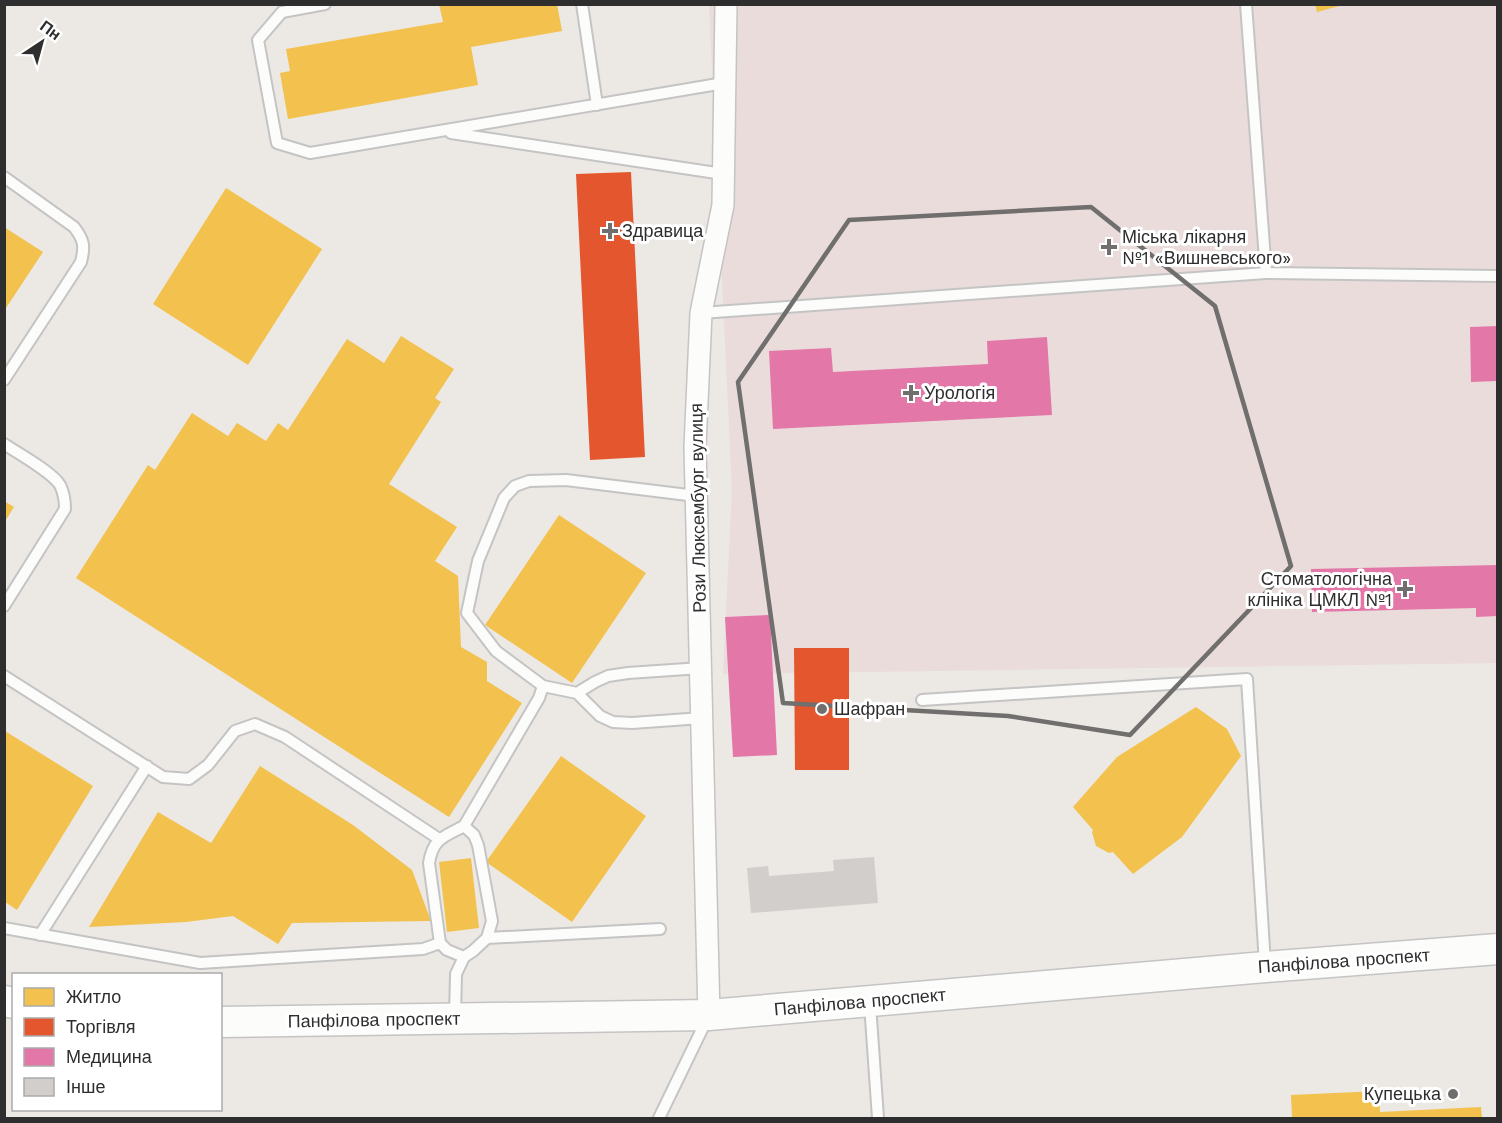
<svg xmlns="http://www.w3.org/2000/svg" width="1502" height="1123" viewBox="0 0 1502 1123" font-family="'Work Sans',sans-serif">
	<style>
		.medical { fill: #e9dcdb }
		.homes { fill: #f2c14e }
		.shops { fill: #e4572e }
		.health { fill: #e377a8 }
		.building { fill: #d1cecb }
		.lines { fill: none; stroke-linecap: round; stroke-linejoin: round }
		.lane-casing { stroke: #c5c4c5; stroke-width: 14 }
		.street-casing { stroke: #c5c4c5; stroke-width: 24 }
		.secondary-casing { stroke: #c5c4c5; stroke-width: 33 }
		.lane { stroke: #fcfcfb; stroke-width: 10 }
		.street { stroke: #fcfcfb; stroke-width: 21 }
		.secondary { stroke: #fcfcfb; stroke-width: 30 }
		.marked { fill: none; stroke: #706f6e; stroke-width: 4.5; stroke-linejoin: round }
		.poi-dot { fill: #706f6e; stroke: #fff; stroke-width: 2 }
		.labels { text-anchor: middle; stroke-width: 6; stroke-linejoin: round; paint-order: stroke }
		.poi-label { font-size: 18px; fill: #2e2e2e; stroke: #fff; text-anchor: start }
		.street-label { font-size: 18px; fill: #2e2e2e; stroke: #fff }
	</style>
	<rect width="100%" height="100%" fill="#ece8e4"/>
	<!-- medical -->
	<path class="medical" d="M709,5H1497V663L723,674L732,489Z"/>
	<!-- homes -->
	<path class="homes" d="M439,4H557L562,31L471,47L478,85L288,119L280,73L290,71L286,49L443,22Z
		M1315,4H1343V5L1317,12Z
		M226,188L322,249L248,365L153,304Z
		M4,227L43,252L4,311Z
		M401,336L454,369L435,398L441,402L389,484L457,527L435,561L458,576L461,647L487,662V681L522,703L449,817L76,578L148,465L155,470L192,413L228,436L237,423L266,441L278,423L288,430L347,339L384,363Z
		M4,501L14,507L4,523Z
		M559,515L646,573L572,683L485,625Z
		M1196,707L1227,729L1241,756L1182,837L1133,874L1113,852L1109,853L1096,846L1092,832L1093,830L1073,807L1117,757Z
		M5,731L93,786L17,910L5,902Z
		M561,756L646,816L572,922L486,862Z
		M260,766L353,825L412,870L431,921L292,923L278,944L233,916L186,922L89,927L158,812L211,843Z
		M471,858L479,928L447,932L439,862Z
		M1379,1091L1380,1112L1481,1107L1482,1118H1292L1291,1095Z"/>
	<!-- shops -->
	<path class="shops" d="M631,172L645,457L590,460L576,174Z
		M794,648H849V770H795Z"/>
	<!-- health -->
	<path class="health" d="M1498,326V381L1471,382L1470,327Z
		M1047,337L1052,415L773,429L769,351L831,348L833,372L988,364L987,341Z
		M1498,565V616L1476,617V608L1312,612L1311,569Z
		M770,615L777,755L733,757L725,617Z"/>
	<!-- building -->
	<path class="building" d="M874,857L878,903L751,913L747,868L768,866L769,876L834,871L833,860Z"/>
	<g class="lines">
		<!-- lane casing -->
		<g class="lane-casing">
			<path id="lane" d="M325,4L282,12L258,40L277,143L310,153L724,83
				M582,4L597,105
				M1246,4L1266,273
				M451,133L723,174
				M4,177L74,227C84,240 85,246 81,262L4,380
				M701,313L1266,273L1498,276
				M4,444C18,453 52,472 60,485C64,493 65,500 65,509L4,606
				M696,496L566,480L529,481L515,486L504,498L478,561L467,613L496,651L543,686L577,693L600,716L613,722L632,723L702,718
				M4,676L163,777L189,779L208,765L235,731L255,724L285,737L439,839
				M577,693L595,682L608,676L628,673L701,668
				M922,700L1247,679L1265,964
				M464,826C444,837 433,838 429,863L440,943L447,950L464,957
				M4,928L200,963L423,949L440,943
				M40,935L147,766
				M487,938L660,929
				M870,1004L878,1118
				M455,1016L456,974L464,957L473,951L487,938L492,921L478,845L474,835L464,826L539,698L543,686
				M659,1118L707,1019"/>
		</g>
		<!-- street casing -->
		<g class="street-casing">
			<path id="street" d="M709,1015L695,447L701,313L723,205L726,4"/>
		</g>
		<!-- secondary casing -->
		<g class="secondary-casing">
			<path id="secondary" d="M4,1001L14,1003
				M220,1022L709,1015L1265,967L1498,949"/>
		</g>
		<!-- lane -->
		<use href="#lane" class="lane"/>
		<!-- street -->
		<use href="#street" class="street"/>
		<!-- secondary -->
		<use href="#secondary" class="secondary"/>
	</g>
	<!-- marked area -->
	<path class="marked" d="M1091,207L1215,306L1291,566L1130,735L1008,716L783,703L738,382L849,220Z"/>
	<!-- markers -->
	<g class="poi-dot">
		<path d="M607 222h6v6h6v6h-6v6h-6v-6h-6v-6h6z"/>
		<path d="M1106 238h6v6h6v6h-6v6h-6v-6h-6v-6h6z"/>
		<path d="M908 384h6v6h6v6h-6v6h-6v-6h-6v-6h6z"/>
		<path d="M1402 580h6v6h6v6h-6v6h-6v-6h-6v-6h6z"/>
		<circle cx="822" cy="709" r="6"/>
		<circle cx="1453" cy="1094" r="6"/>
	</g>
	<g class="labels">
		<!-- poi labels -->
		<g class="poi-label">
			<text x="622" y="237">Здравица</text>
			<text x="1122" y="243">Міська лікарня<tspan x="1122" dy="21">№1 «Вишневського»</tspan></text>
			<text x="924" y="399">Урологія</text>
			<text x="1392" y="585" text-anchor="end">Стоматологічна<tspan x="1392" dy="21">клініка ЦМКЛ №1</tspan></text>
			<text x="834" y="715">Шафран</text>
			<text x="1441" y="1100" text-anchor="end">Купецька</text>
		</g>
		<!-- street labels -->
		<g class="street-label">
			<text transform="translate(698 508) rotate(-91)" y="6">Рози Люксембург вулиця</text>
			<text transform="translate(1344 961) rotate(-4)" y="6">Панфілова проспект</text>
			<text transform="translate(860 1002) rotate(-5)" y="6">Панфілова проспект</text>
			<text transform="translate(374 1020) rotate(-1)" y="6">Панфілова проспект</text>
		</g>
	</g>
	<!-- border -->
	<rect width="1502" height="1123" fill="none" stroke="#2e2e2e" stroke-width="12"/>
	<!-- legend -->
	<rect x="12" y="973" width="210" height="138" fill="#ffffff" stroke="#ababab" stroke-width="1.5"/>
	<rect x="24" y="988" width="30" height="18" fill="#f2c14e" stroke="#ababab" stroke-width="1.5"/>
	<text x="66" y="1003" font-size="18" fill="#2e2e2e">Житло</text>
	<rect x="24" y="1018" width="30" height="18" fill="#e4572e" stroke="#ababab" stroke-width="1.5"/>
	<text x="66" y="1033" font-size="18" fill="#2e2e2e">Торгівля</text>
	<rect x="24" y="1048" width="30" height="18" fill="#e377a8" stroke="#ababab" stroke-width="1.5"/>
	<text x="66" y="1063" font-size="18" fill="#2e2e2e">Медицина</text>
	<rect x="24" y="1078" width="30" height="18" fill="#d1cecb" stroke="#ababab" stroke-width="1.5"/>
	<text x="66" y="1093" font-size="18" fill="#2e2e2e">Інше</text>
	<!-- north arrow -->
	<g transform="translate(42 42) rotate(36)" stroke="#ffffff" stroke-width="4.5" paint-order="stroke">
	<path d="M0-4.5L10 22L0 15L-10 22Z" fill="#2e2e2e"/>
	<text y="-9" font-size="16" font-weight="bold" text-anchor="middle" fill="#2e2e2e">Пн</text>
	</g>
</svg>
